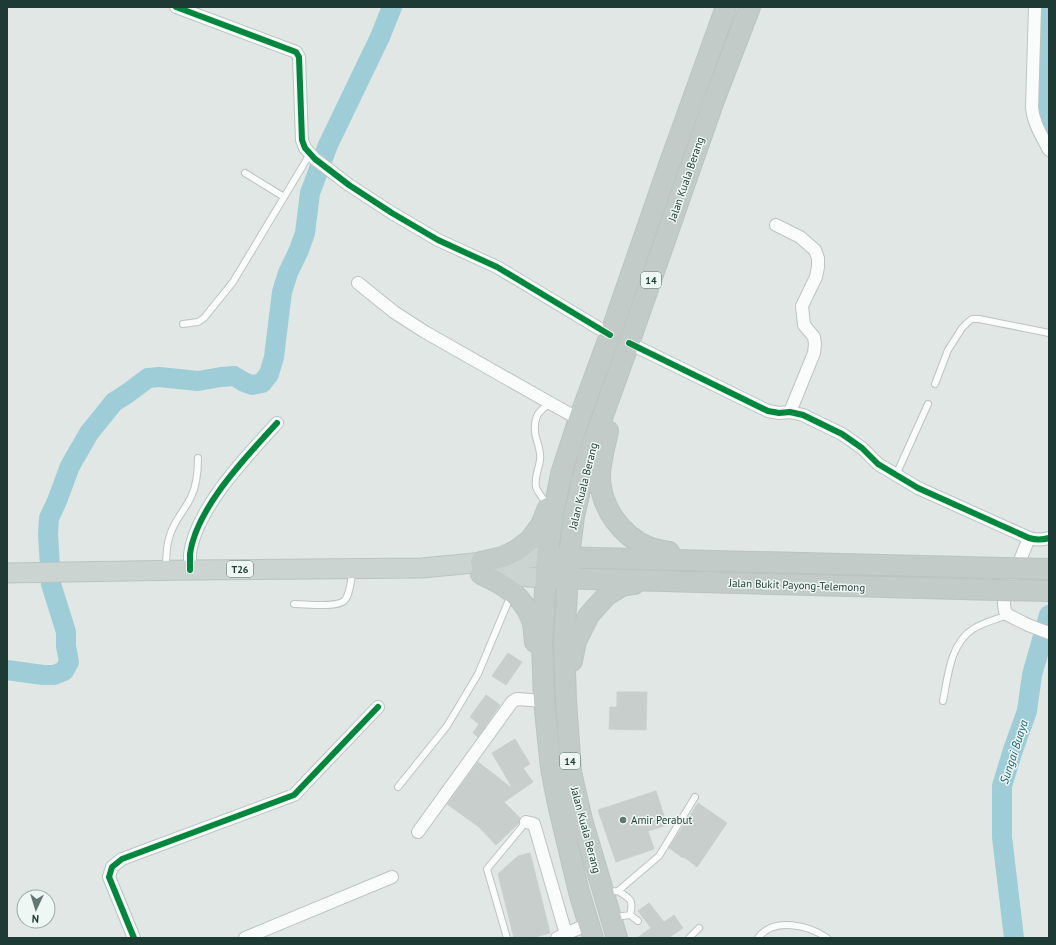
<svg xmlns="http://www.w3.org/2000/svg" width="1056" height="945" viewBox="0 0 1056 945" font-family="'PT Sans',sans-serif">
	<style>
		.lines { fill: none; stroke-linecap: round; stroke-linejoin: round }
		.river { stroke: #9ecdd8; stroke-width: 20 }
		.building { fill: #c8cecc; stroke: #c9d0cd }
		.service-casing { stroke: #bdc4c1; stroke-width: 8 }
		.minor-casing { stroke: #bdc4c1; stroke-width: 14 }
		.primary-casing { stroke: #bac4c1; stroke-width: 21 }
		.trunk-casing { stroke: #bac4c1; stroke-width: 22 }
		.service { stroke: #fafbfb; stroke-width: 6 }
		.minor { stroke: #fafbfb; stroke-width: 12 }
		.primary { stroke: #ccd4d2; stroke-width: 19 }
		.trunk { stroke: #c2cbc8; stroke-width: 20 }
		.trunk-bridge-casing { stroke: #bac4c1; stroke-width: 22; stroke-linecap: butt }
		.trunk-bridge { stroke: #c2cbc8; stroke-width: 20 }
		.cycleway-casing { stroke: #eef7f3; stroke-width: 8 }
		.cycleway { stroke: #00873e; stroke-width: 6 }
		.poi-dot { fill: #627772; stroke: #eef7f3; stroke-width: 1.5 }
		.labels { text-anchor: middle; stroke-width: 3; stroke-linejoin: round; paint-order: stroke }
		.shield { fill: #eef7f3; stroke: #5c736d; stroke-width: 1 }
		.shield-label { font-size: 10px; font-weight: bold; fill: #1e3a34 }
		.street-label { font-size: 11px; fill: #1e3a34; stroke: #eef7f3 }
		.poi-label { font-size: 11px; fill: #1e3a34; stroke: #eef7f3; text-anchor: start }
		.water-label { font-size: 12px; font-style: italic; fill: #166379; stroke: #eef7f3 }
	</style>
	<rect width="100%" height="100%" fill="#e0e7e4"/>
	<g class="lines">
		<!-- river -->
		<path class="river" d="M1044,7L1041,105L1047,126L1049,129
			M7,670L43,675H54L64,671L69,662L66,646V632L51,584L48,534L49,518L57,501L70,466L89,433L114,402L128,393L148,378L159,377L198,381L221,377L234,376L244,382L252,385L262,383L269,374L274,357L282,292L288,273L299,250L305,233L310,193L328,145L380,37L392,7
			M1014,938L1002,837V786L1013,750L1027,711L1032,675L1049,615"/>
	</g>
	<!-- building -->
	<path class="building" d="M508,653L522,662L506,685L492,676Z
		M617,692H647L646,730L609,729L610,707H617Z
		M486,695L500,705L478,737L473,733L479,724L470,717Z
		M515,739L530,764L523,768L533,782L504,802L520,818L519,823L496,845L479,827L447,804L478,762L513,789L492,753Z
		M656,791L667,825L648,831L654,849L616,862L598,810Z
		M698,803L727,823L697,867L684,857L683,858L669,848Z
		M530,853L550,933L531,938H514L498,874L518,856Z
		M649,903L664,922L674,915L683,928L668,938H637L651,928L638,911Z"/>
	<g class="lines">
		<!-- service casing -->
		<g class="service-casing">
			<path id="service" d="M245,173L284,197
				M183,324L198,322L204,318L233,282L310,154
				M935,384L948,350L962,328L967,323L972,319H979L1049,333
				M896,475L928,404
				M547,506C545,499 538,494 536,487C534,477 539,469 540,460C541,453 539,447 537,441C534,433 534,421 538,414C541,410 546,406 550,403
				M166,568C166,557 166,546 170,535C174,521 185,510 191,497C197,485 198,472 198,458
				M294,604C306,604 335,608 344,601C350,596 351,578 353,570
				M943,701C948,676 950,644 973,629C984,622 997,619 1008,615
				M398,787L447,726L478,674L511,595
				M606,892L618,891L659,856L695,797
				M630,915L638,921
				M614,917L630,915C634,899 630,899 618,891
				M507,938L487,869L526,822
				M689,938L699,928
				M758,938C773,917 809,925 827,938"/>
		</g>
		<!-- minor casing -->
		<g class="minor-casing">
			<path id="minor" d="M176,7L296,52L299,57L302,140L305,148L315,159L349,185L392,213L438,240L497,267L610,335
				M1035,7L1032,107C1033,123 1042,136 1049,150
				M776,225L800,237L815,250L818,258V267L816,277L802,306L804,325L814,337L815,344L814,353L790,412
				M358,283L394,312L425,332L550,403L579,419
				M629,343L768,411L779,413L790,412L803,415L842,434L862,448L878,464L918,488L1029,538C1036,540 1042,540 1049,538
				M1029,538L1004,600V605L1005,611L1008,615L1028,625L1049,633
				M190,570C190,565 190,559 190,554C196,508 247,456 277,423
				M526,822L534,824L566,934
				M418,832L512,702L517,699L544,701
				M134,938L109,877L112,867L122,859L294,795L378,707
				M245,938L392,877
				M557,938L588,924"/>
		</g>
		<!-- primary casing -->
		<g class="primary-casing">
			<path id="primary" d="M7,573L190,570L422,568L547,556
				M481,574L545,578"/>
		</g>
		<!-- trunk casing -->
		<g class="trunk-casing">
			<path id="trunk" d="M608,431C605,445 599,466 600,480C602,509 622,536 648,547C655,550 662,551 669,552
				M555,557L1003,568
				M481,562L503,557L517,550L530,540L541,525L548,508
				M481,574C505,585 524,596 533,623C534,629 534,636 535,642
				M554,578L997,590
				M572,661L576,641L589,615L607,595L622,586L634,584
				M593,938L579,892L558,804L551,768L544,701L542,642L547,556L553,515L561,474L579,419L610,335L669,165L726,7
				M617,938L582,820L571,772L566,700L564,643L569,557L574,516L588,457L629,343L713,103L750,7"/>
		</g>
		<!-- service -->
		<use href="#service" class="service"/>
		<!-- minor -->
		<use href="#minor" class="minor"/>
		<!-- primary -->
		<use href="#primary" class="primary"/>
		<!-- trunk -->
		<use href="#trunk" class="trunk"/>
		<!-- trunk-bridge casing -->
		<g class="trunk-bridge-casing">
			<path id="trunk-bridge" d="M1003,568L1049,569
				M997,590L1049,591"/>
		</g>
		<!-- trunk-bridge -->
		<use href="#trunk-bridge" class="trunk-bridge"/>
		<!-- cycleway casing -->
		<g class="cycleway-casing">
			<path id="cycleway" d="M176,7L296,52L299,57L302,140L305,148L315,159L349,185L392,213L438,240L497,267L610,335
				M629,343L768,411L779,413L790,412L803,415L842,434L862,448L878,464L918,488L1029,538C1036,540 1042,540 1049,538
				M190,570C190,565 190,559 190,554C196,508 247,456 277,423
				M134,938L109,877L112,867L122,859L294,795L378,707"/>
		</g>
		<!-- cycleway -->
		<use href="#cycleway" class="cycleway"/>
	</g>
	<!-- markers -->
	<circle class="poi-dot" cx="623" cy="820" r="4"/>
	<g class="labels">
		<!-- shield labels -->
		<g class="shield">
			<rect x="641" y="272" width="20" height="16" rx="3"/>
			<rect x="227" y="561" width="26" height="16" rx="3"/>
			<rect x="560" y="753" width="20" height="16" rx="3"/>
		</g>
		<g class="shield-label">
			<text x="651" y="284">14</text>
			<text x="240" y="573">T26</text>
			<text x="570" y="765">14</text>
		</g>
		<!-- street labels -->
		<g class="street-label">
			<text transform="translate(686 179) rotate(-71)" y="4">Jalan Kuala Berang</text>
			<text transform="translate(583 486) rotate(-76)" y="4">Jalan Kuala Berang</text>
			<text transform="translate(797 585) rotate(2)" y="4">Jalan Bukit Payong-Telemong</text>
			<text transform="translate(586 830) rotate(75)" y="4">Jalan Kuala Berang</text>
		</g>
		<!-- poi labels -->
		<g class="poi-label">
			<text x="631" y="824">Amir Perabut</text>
		</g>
		<!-- water labels -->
		<g class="water-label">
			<text transform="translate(1014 752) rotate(-72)" y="4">Sungai Buaya</text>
		</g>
	</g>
	<!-- border -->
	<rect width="1056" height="945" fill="none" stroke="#1e3a34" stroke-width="16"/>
	<!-- north arrow -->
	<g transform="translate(36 909) rotate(184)"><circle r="19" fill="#eef7f3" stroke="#9baba7"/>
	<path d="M0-3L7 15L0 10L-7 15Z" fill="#627772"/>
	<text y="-6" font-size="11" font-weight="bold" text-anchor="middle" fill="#1e3a34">N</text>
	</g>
</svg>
